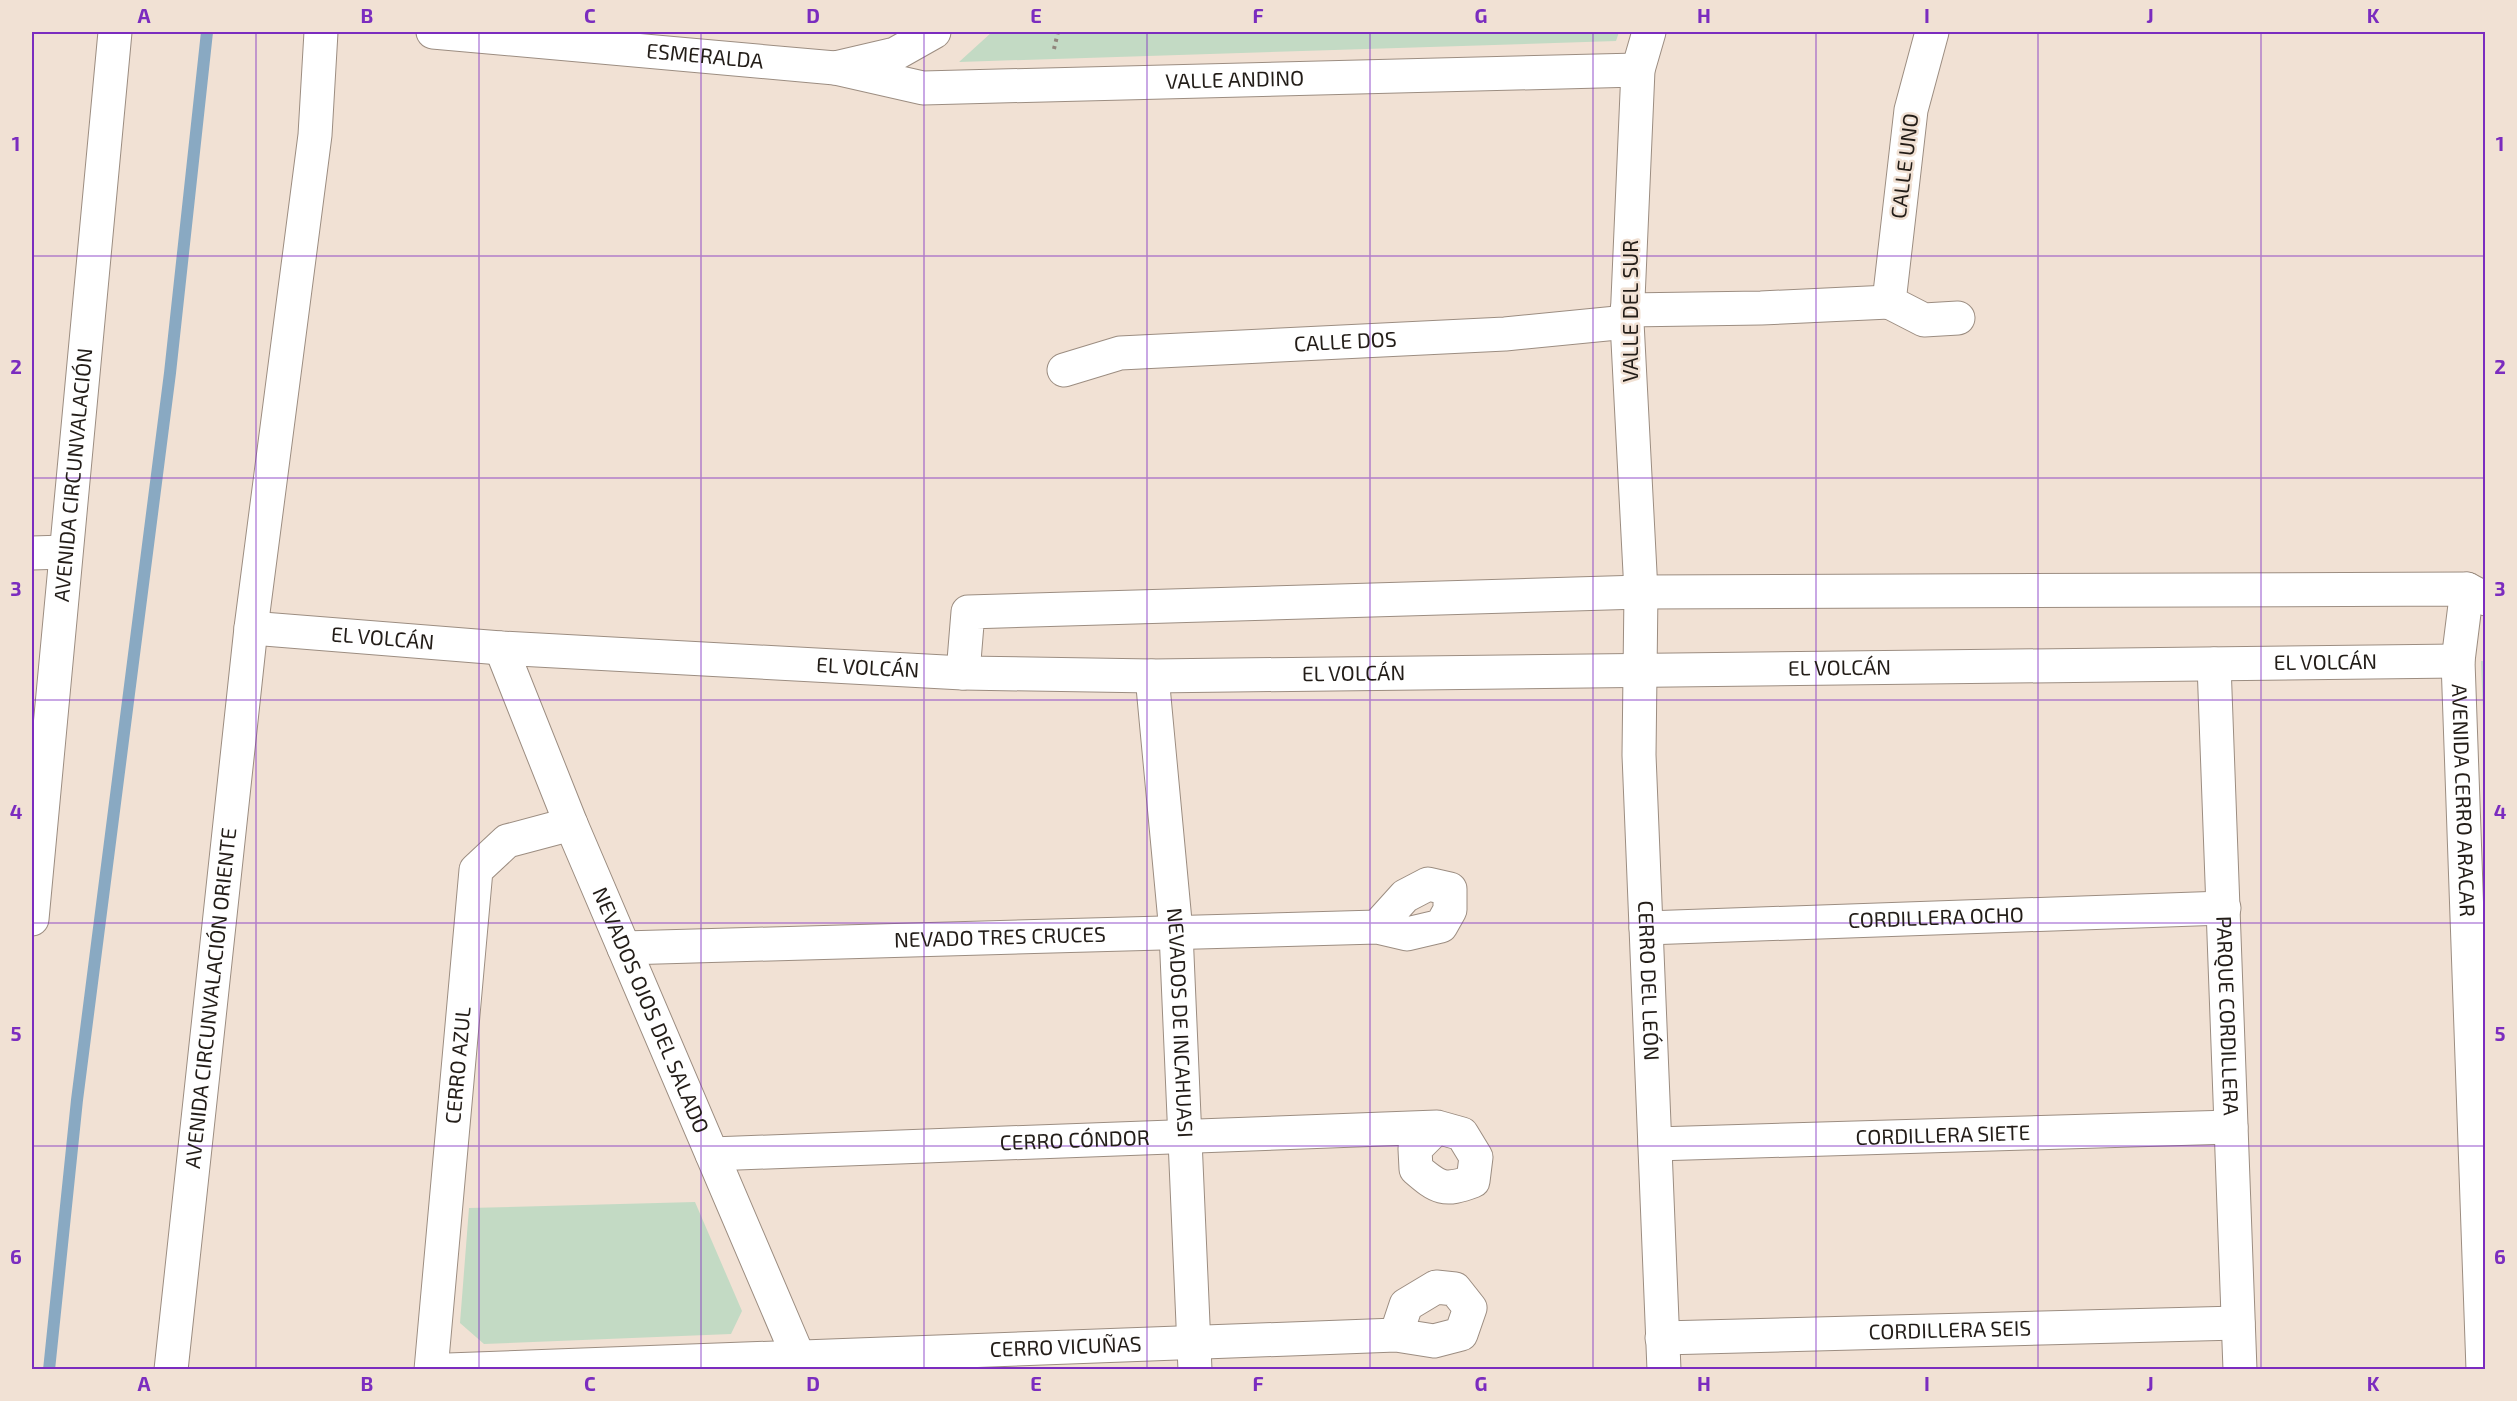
<svg xmlns="http://www.w3.org/2000/svg" width="2517" height="1401" viewBox="0 0 2517 1401" font-family="'Exo 2',sans-serif">
	<style>
		.green { fill: #c3dac4 }
		.lines { fill: none; stroke-linecap: round; stroke-linejoin: round }
		.stream { stroke: #89a9c2; stroke-width: 12 }
		.minor-casing { stroke: #9c8d81; stroke-width: 35 }
		.path { stroke: #91867c; stroke-width: 4; stroke-dasharray: 3 4.5; stroke-linecap: butt }
		.minor { stroke: #fff; stroke-width: 33 }
		.grid { fill: none; stroke: #7b2cbf; stroke-width: 1.5; stroke-opacity: 0.55 }
		.labels { text-anchor: middle; stroke-width: 5; stroke-linejoin: round; paint-order: stroke }
		.street-label { font-size: 21px; fill: #231d18; stroke: #f1e1d4 }
		.neatline { fill: none; stroke: #7b2cbf; stroke-width: 2 }
		.grid-label { font-size: 20px; text-anchor: middle; font-weight: bold; fill: #7b2cbf }
	</style>
	<rect width="100%" height="100%" fill="#f1e1d4"/>
	<!-- green -->
	<path class="green" d="M992,32H1619L1616,41L959,62Z
		M2481,661H2486L2485,762Z
		M695,1202L742,1311L731,1334L484,1344L460,1323L469,1208Z"/>
	<g class="lines">
		<!-- stream -->
		<path class="stream" d="M49,1370L77,1100L170,373L207,32"/>
		<!-- minor casing -->
		<g class="minor-casing">
			<g id="minor">
				<path id="s1" d="M433,32L835,68L895,54L934,32"/>
				<path id="s2" d="M1649,32L1638,70L1627,322L1641,592L1639,755L1664,1370"/>
				<path d="M1932,32L1911,110L1889,302L1924,320L1958,318"/>
				<path id="s3" d="M835,68L923,88L1638,70"/>
				<path d="M1627,310L1761,308L1889,302"/>
				<path id="s4" d="M1064,370L1120,353L1505,334L1627,322"/>
				<path d="M32,553L65,552"/>
				<path id="s5" d="M2467,589L2458,661L2483,1370"/>
				<path id="s6" d="M251,628L501,648L963,673L1152,676L2458,661"/>
				<path id="s7" d="M501,648L571,824L804,1370"/>
				<path id="s8" d="M2214,664L2240,1370"/>
				<path d="M963,673L968,612L1641,592L2467,589L2486,599"/>
				<path id="s9" d="M1152,676L1176,932L1195,1370"/>
				<path id="s10" d="M32,919L115,32"/>
				<path id="s11" d="M1646,928L2224,908"/>
				<path id="s12" d="M624,948L1377,927L1407,934L1441,926L1450,910V889L1428,884L1405,896L1377,927"/>
				<path id="s13" d="M1655,1144L2231,1127"/>
				<path id="s14" d="M712,1154L1437,1127L1462,1134L1476,1157L1473,1181C1444,1192 1438,1188 1416,1169L1415,1149L1437,1127"/>
				<path id="s15" d="M1662,1338L2238,1323"/>
				<path id="s16" d="M171,1370L251,628L315,135L321,32"/>
				<path id="s17" d="M431,1370L476,870L507,841L571,824"/>
				<path id="s18" d="M448,1370L1396,1335L1434,1341L1461,1334L1470,1308L1455,1289L1436,1287L1406,1305L1396,1335"/>
			</g>
		</g>
		<!-- path -->
		<path class="path" d="M1054,49L1058,32"/>
		<!-- minor -->
		<use href="#minor" class="minor"/>
	</g>
	<!-- grid -->
	<path class="grid" d="M256,32V1370M479,32V1370M701,32V1370M924,32V1370M1147,32V1370M1370,32V1370M1593,32V1370M1816,32V1370M2038,32V1370M2261,32V1370M32,256H2486M32,478H2486M32,700H2486M32,923H2486M32,1146H2486"/>
	<g class="labels">
		<!-- street labels -->
		<g class="street-label">
			<text dy="7" stroke="none"><textPath href="#s1" startOffset="273">ESMERALDA</textPath></text>
			<text dy="7" stroke="none"><textPath href="#s3" startOffset="402">VALLE ANDINO</textPath></text>
			<text transform="translate(1905 166) rotate(-83)" y="7">CALLE UNO</text>
			<text transform="translate(1631 311) rotate(-90)" y="7">VALLE DEL SUR</text>
			<text dy="7" stroke="none"><textPath href="#s4" startOffset="284">CALLE DOS</textPath></text>
			<text dy="7" stroke="none"><textPath href="#s10" startOffset="446">AVENIDA CIRCUNVALACIÓN</textPath></text>
			<text dy="7" stroke="none"><textPath href="#s6" startOffset="132">EL VOLCÁN</textPath></text>
			<text dy="7" stroke="none"><textPath href="#s6" startOffset="2076">EL VOLCÁN</textPath></text>
			<text dy="7" stroke="none"><textPath href="#s6" startOffset="618">EL VOLCÁN</textPath></text>
			<text dy="7" stroke="none"><textPath href="#s6" startOffset="1590">EL VOLCÁN</textPath></text>
			<text dy="7" stroke="none"><textPath href="#s6" startOffset="1104">EL VOLCÁN</textPath></text>
			<text dy="7" stroke="none"><textPath href="#s5" startOffset="212">AVENIDA CERRO ARACAR</textPath></text>
			<text dy="7" stroke="none"><textPath href="#s11" startOffset="290">CORDILLERA OCHO</textPath></text>
			<text dy="7" stroke="none"><textPath href="#s12" startOffset="376">NEVADO TRES CRUCES</textPath></text>
			<text dy="7" stroke="none"><textPath href="#s2" startOffset="951">CERRO DEL LEÓN</textPath></text>
			<text dy="7" stroke="none"><textPath href="#s16" startOffset="374">AVENIDA CIRCUNVALACIÓN ORIENTE</textPath></text>
			<text dy="7" stroke="none"><textPath href="#s7" startOffset="392">NEVADOS OJOS DEL SALADO</textPath></text>
			<text dy="7" stroke="none"><textPath href="#s8" startOffset="352">PARQUE CORDILLERA</textPath></text>
			<text dy="7" stroke="none"><textPath href="#s9" startOffset="348">NEVADOS DE INCAHUASI</textPath></text>
			<text dy="7" stroke="none"><textPath href="#s17" startOffset="306">CERRO AZUL</textPath></text>
			<text dy="7" stroke="none"><textPath href="#s13" startOffset="288">CORDILLERA SIETE</textPath></text>
			<text dy="7" stroke="none"><textPath href="#s14" startOffset="363">CERRO CÓNDOR</textPath></text>
			<text dy="7" stroke="none"><textPath href="#s15" startOffset="288">CORDILLERA SEIS</textPath></text>
			<text dy="7" stroke="none"><textPath href="#s18" startOffset="618">CERRO VICUÑAS</textPath></text>
		</g>
	</g>
	<!-- border -->
	<rect width="2517" height="1401" fill="none" stroke="#f1e1d4" stroke-width="66"/>
	<rect x="33" y="33" width="2451" height="1335" class="neatline"/>
	<g class="grid-label">
		<text x="144" y="23">A</text>
		<text x="367" y="23">B</text>
		<text x="590" y="23">C</text>
		<text x="813" y="23">D</text>
		<text x="1036" y="23">E</text>
		<text x="1258" y="23">F</text>
		<text x="1481" y="23">G</text>
		<text x="1704" y="23">H</text>
		<text x="1927" y="23">I</text>
		<text x="2150" y="23">J</text>
		<text x="2373" y="23">K</text>
		<text x="16" y="151">1</text>
		<text x="2500" y="151">1</text>
		<text x="16" y="374">2</text>
		<text x="2500" y="374">2</text>
		<text x="16" y="596">3</text>
		<text x="2500" y="596">3</text>
		<text x="16" y="819">4</text>
		<text x="2500" y="819">4</text>
		<text x="16" y="1041">5</text>
		<text x="2500" y="1041">5</text>
		<text x="16" y="1264">6</text>
		<text x="2500" y="1264">6</text>
		<text x="144" y="1391">A</text>
		<text x="367" y="1391">B</text>
		<text x="590" y="1391">C</text>
		<text x="813" y="1391">D</text>
		<text x="1036" y="1391">E</text>
		<text x="1258" y="1391">F</text>
		<text x="1481" y="1391">G</text>
		<text x="1704" y="1391">H</text>
		<text x="1927" y="1391">I</text>
		<text x="2150" y="1391">J</text>
		<text x="2373" y="1391">K</text>
	</g>
</svg>
